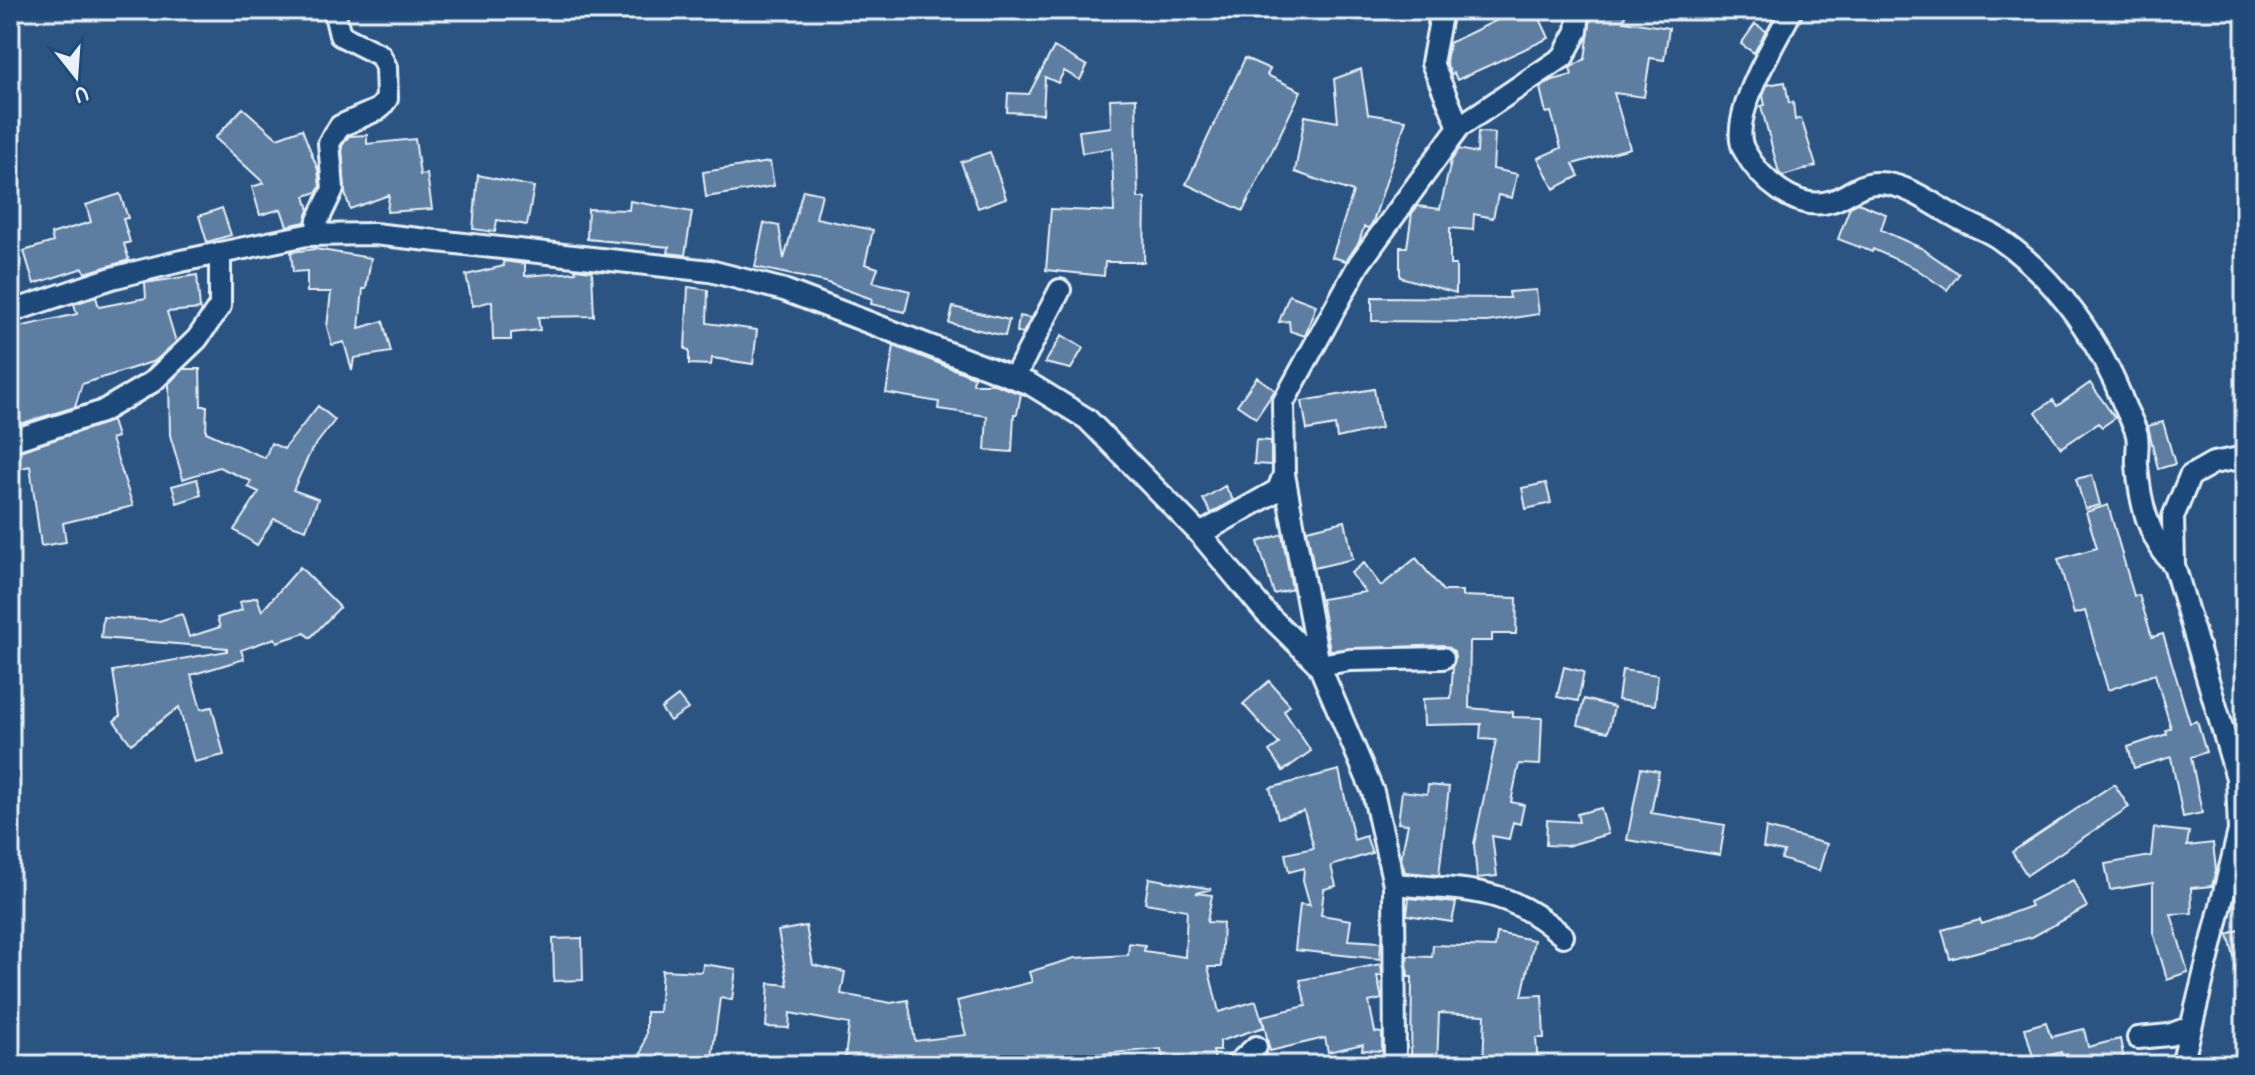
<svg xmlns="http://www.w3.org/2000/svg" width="2255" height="1075" viewBox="0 0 2255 1075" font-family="'Patrick Hand',sans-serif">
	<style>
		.building { fill: #5d7da1; stroke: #e8f1f8; stroke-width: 2 }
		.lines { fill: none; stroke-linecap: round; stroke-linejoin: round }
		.minor-casing { stroke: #e8f1f8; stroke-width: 26 }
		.minor { stroke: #1f4a7a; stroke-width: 20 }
	</style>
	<rect width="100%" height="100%" fill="#2b5482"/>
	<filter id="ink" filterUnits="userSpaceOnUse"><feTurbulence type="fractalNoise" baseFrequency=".0125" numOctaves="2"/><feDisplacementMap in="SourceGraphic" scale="16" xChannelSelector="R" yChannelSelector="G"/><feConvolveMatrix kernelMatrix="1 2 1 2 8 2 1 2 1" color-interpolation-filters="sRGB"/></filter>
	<g filter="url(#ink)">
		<!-- building -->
		<path class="building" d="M1532,10H1536L1549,38L1457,80L1454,73L1451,75L1446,62L1449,43L1512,13L1514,18Z
			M1592,10H1626L1624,21L1669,28L1664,60L1650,58L1644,97L1614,93L1630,148L1573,164L1579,176L1554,189L1538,158L1561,148L1551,112L1546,113L1540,88L1553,80L1572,75L1570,68L1585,59Z
			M1755,24L1766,31L1754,53L1741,44Z
			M1054,47L1087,66L1080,80L1064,71L1058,83L1045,77L1043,114L1007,112L1008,93L1029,94Z
			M1245,58L1270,69L1267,75L1301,91L1243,211L1186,184Z
			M1361,69L1368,114L1406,120L1373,222L1369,228L1364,227L1359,242L1346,261L1332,257L1353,192L1295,172L1305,116L1338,122L1334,79Z
			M1785,82L1789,103L1793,102L1795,120L1801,118L1816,166L1783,176L1779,173L1761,106L1765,105L1763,96L1767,85Z
			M1136,98L1138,198H1145L1144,262H1105L1104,276L1046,270L1051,209L1114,212L1112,148L1082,153L1079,131L1111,127L1110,99Z
			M243,108L277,138L302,129L318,170L320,187L317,192L305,196L309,210L305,222L287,226L281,209L260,215L252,187L264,183L215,138Z
			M1478,132L1495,133L1493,169L1517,174L1512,198L1498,195L1493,218L1474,214L1473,230L1450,228V265H1456V293L1400,277V247H1407L1412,213L1418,206L1440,209L1451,161L1459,149L1477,153Z
			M367,135V144L415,139L420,175L427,174L432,209L387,212L389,195L350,209L345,193L342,146L349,136Z
			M990,152L1006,198L978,208L961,162Z
			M770,162L774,186L706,197L703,172Z
			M478,175L534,187L527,225L497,220L495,232L473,229Z
			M803,190L822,194L816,218L873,230L865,264L878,268L873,282L910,291L905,312L871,304L872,299L825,282L755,267L764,223L779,226L784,259Z
			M120,194L128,218L123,219L130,242L124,244L129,260L85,273L83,268L34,284L24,251L53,242L51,234L91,222L86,205Z
			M630,201L692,212L685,255L668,253L669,247L587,239L588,209L629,210Z
			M1858,203L1886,214L1881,230L1921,248L1959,274L1947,290L1915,268L1873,249L1872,252L1838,239L1850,207Z
			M222,208L231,235L207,242L199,216Z
			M315,249L371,258L366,289H363L359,328L383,321L391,352L354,358L352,371L344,342L332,345L327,327L331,292H307V271L293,272L291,252Z
			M503,261L525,264V276L576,272L575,269L592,271L594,316L538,317L540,330L511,333V340H493L492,301L473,306L466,275L504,266Z
			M197,275L200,309L167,312L176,342L155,361L82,384L75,407L10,427V329L77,314L74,304L96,297L99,307L146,298L145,283Z
			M688,287L708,290L707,323L757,330L753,364L712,358L711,365L689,364V350L685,349Z
			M1536,290L1539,314L1487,322L1372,321V297L1510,298L1509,292Z
			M1289,295L1316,305L1305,336L1290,331L1289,321L1279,322Z
			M953,307L1009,320L1005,336L949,323Z
			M1019,316L1031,318L1023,333L1017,332Z
			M1062,335L1083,348L1071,369L1045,363Z
			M894,346L974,377L973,384H994L1021,394L1017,414H1014L1012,452L985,450L987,416L938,409L939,402L886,393Z
			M184,369H200L201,406H207L206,432L265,458L271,443L284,449L318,406L335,420L311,451L293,490L318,499L306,530L274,519L257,545L234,530L259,492L248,487L251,481L219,467L183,479L170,435L169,383Z
			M1257,377L1275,390L1256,418L1237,405Z
			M2090,383L2115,418L2102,427L2098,423L2061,448L2036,412L2053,400L2057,406Z
			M1374,389L1381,428L1337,438L1335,425L1307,430L1302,401Z
			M112,421L117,437L111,439L133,506L63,523L66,542L41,546L30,466L10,471V454Z
			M2163,422L2175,464L2158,469L2148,426Z
			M1256,440L1271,441V465L1254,464Z
			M2092,475L2100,505L2085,509L2076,479Z
			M197,479L201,495L177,503L172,486Z
			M1546,483L1551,503L1526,509L1522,488Z
			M1225,486L1233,500L1211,513L1203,499Z
			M2108,505L2134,596L2139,595L2152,637L2163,634L2190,723L2197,721L2206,752L2191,757L2202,813L2183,817L2171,757L2134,768L2128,747L2167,734L2166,730L2171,728L2155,674L2108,690L2085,611L2074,614L2058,559L2097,548L2086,512Z
			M1345,521L1353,559L1314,568L1307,530Z
			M1282,534L1292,589L1274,594L1258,542Z
			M1416,558L1443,591H1462V596L1517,598L1516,634H1492V641H1470L1469,708L1513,712V717L1542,718L1540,765L1519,764L1511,802L1524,805L1520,824L1513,822L1509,839L1492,836L1497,876L1477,878L1474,844L1496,740L1480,739L1481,724L1424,725L1423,699L1451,698L1454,651L1443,645L1330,650L1321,599L1365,592L1351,573L1364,563L1381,586Z
			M300,567L340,607L310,638L305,633L277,642L275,638L241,650L244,659L191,675L201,709L212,707L224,755L194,762L179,707L131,744L114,721L120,716L113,671L227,651V648L101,638L103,617L159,621L182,614L189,637L220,627L217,618L242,610L240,602L257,597L262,611Z
			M1564,667L1584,672L1578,701L1557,697Z
			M1622,670L1658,675L1655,705L1618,700Z
			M1269,681L1290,705L1284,711L1311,751L1283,771L1269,751L1279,744L1243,704Z
			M678,696L688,709L670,721L661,709Z
			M1584,699L1614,707L1608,732L1578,725Z
			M1641,768L1659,771L1651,813L1725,825L1720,855L1627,840Z
			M1339,770L1354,840L1366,836L1372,853L1331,866L1336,886L1324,889L1321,915L1351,920L1348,940L1381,942L1380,959L1295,950L1300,904L1310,905L1303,880L1304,868L1289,872L1285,854L1314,848L1304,811L1278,818L1270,788Z
			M2114,784L2129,807L2027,875L2012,852Z
			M1428,785L1449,787L1439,875L1405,872L1401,858L1408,824L1398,823L1402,791L1427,794Z
			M1601,808L1608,834L1567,846L1546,845L1547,820L1579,822L1577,814Z
			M1766,828L1827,844L1819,871L1781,859L1784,852L1763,848Z
			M2154,828L2189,832L2187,846L2213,843L2216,870L2212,886L2191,888L2192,913L2171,914L2188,972L2167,979L2153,932V883L2110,890L2105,864L2151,856Z
			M1149,878L1212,889L1196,893L1212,895L1207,922L1223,923L1221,967H1208L1219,1012L1256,1001L1264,1027L1220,1041V1051H1213L1216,1065H1164L1161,1049L1065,1057L1066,1065H959L958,1061L890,1064L845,1058L849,1024L790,1013L789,1028L766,1027L769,983L788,985L778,931L806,926L813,965L845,972L841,994L891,1003L908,1000L915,1041L966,1035L957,1001L1032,982L1029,972L1075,958L1128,955L1129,943L1145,945L1144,951L1185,957L1187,910L1145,903Z
			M2073,880L2087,907L2032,937L1950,959L1942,930L1980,920L1982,924L2031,906L2029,902Z
			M1409,898L1456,903L1452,922L1407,915Z
			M2245,928V978L2240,979L2228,934Z
			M1497,933L1534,940L1522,996L1542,995L1544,1038H1536L1538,1065H1483L1485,1015L1439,1013L1437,1065H1411L1412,977H1408L1407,956L1432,957L1433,945L1495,947Z
			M582,938L583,980L554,981L553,939Z
			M703,964L736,969L732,1000L720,998L711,1065L639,1063L646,1034V1012H659L662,970L702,972Z
			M1381,964L1382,976H1377L1382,999L1369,1002L1375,1032L1382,1033V1051L1362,1050L1363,1044L1328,1052L1325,1038L1270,1051L1262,1016L1306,1006L1300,980Z
			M2046,1022L2051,1037L2084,1029L2088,1047L2120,1039L2125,1065H2064L2061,1052L2034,1060L2025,1028Z"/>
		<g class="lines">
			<!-- minor casing -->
			<g class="minor-casing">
				<path id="minor" d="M1442,10L1432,63L1459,127
					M1792,10C1777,39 1727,118 1744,150C1759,178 1796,213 1832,201C1855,194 1861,177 1893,185C1917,191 1937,207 1958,218C1972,226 1988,230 2001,240C2058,280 2101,343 2125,407C2129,416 2135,426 2137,435C2139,445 2136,456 2137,465C2140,503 2148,537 2174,565
					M316,235L318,220L333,189L329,143L340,126L379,109L387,99L386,67L380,55L340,35L334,10
					M10,312L112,278L181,261L307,235L374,234L710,271L784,290L1030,384L1087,419L1200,534L1265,612L1319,665L1373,792L1394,884L1395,1065
					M1014,378L1060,290
					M10,441L101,412L152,382L197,339L220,306V253
					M1284,474L1319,665L1350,660L1443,658
					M1200,534L1278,490L1284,474L1283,403L1359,264L1459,127L1563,57L1577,31L1579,10
					M1394,884C1467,891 1505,885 1563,936
					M2138,1038L2169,1035L2191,1027
					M1236,1065L1256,1047
					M2182,1065L2239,831L2237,778L2174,565L2173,517L2190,476L2213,463L2245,457"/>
			</g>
			<!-- minor -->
			<use href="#minor" class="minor"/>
		</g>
	</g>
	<!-- margin -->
	<rect width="2255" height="1075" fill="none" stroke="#1f4a7a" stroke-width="40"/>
	<rect x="20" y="20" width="2215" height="1035" fill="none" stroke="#e8f1f8" stroke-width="3" filter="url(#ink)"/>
	<!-- north arrow -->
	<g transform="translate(76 76) rotate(163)" stroke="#1f4a7a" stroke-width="6" paint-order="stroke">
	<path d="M0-6L14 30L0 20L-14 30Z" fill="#e8f1f8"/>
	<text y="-12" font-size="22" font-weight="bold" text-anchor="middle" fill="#e8f1f8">U</text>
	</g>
</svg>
